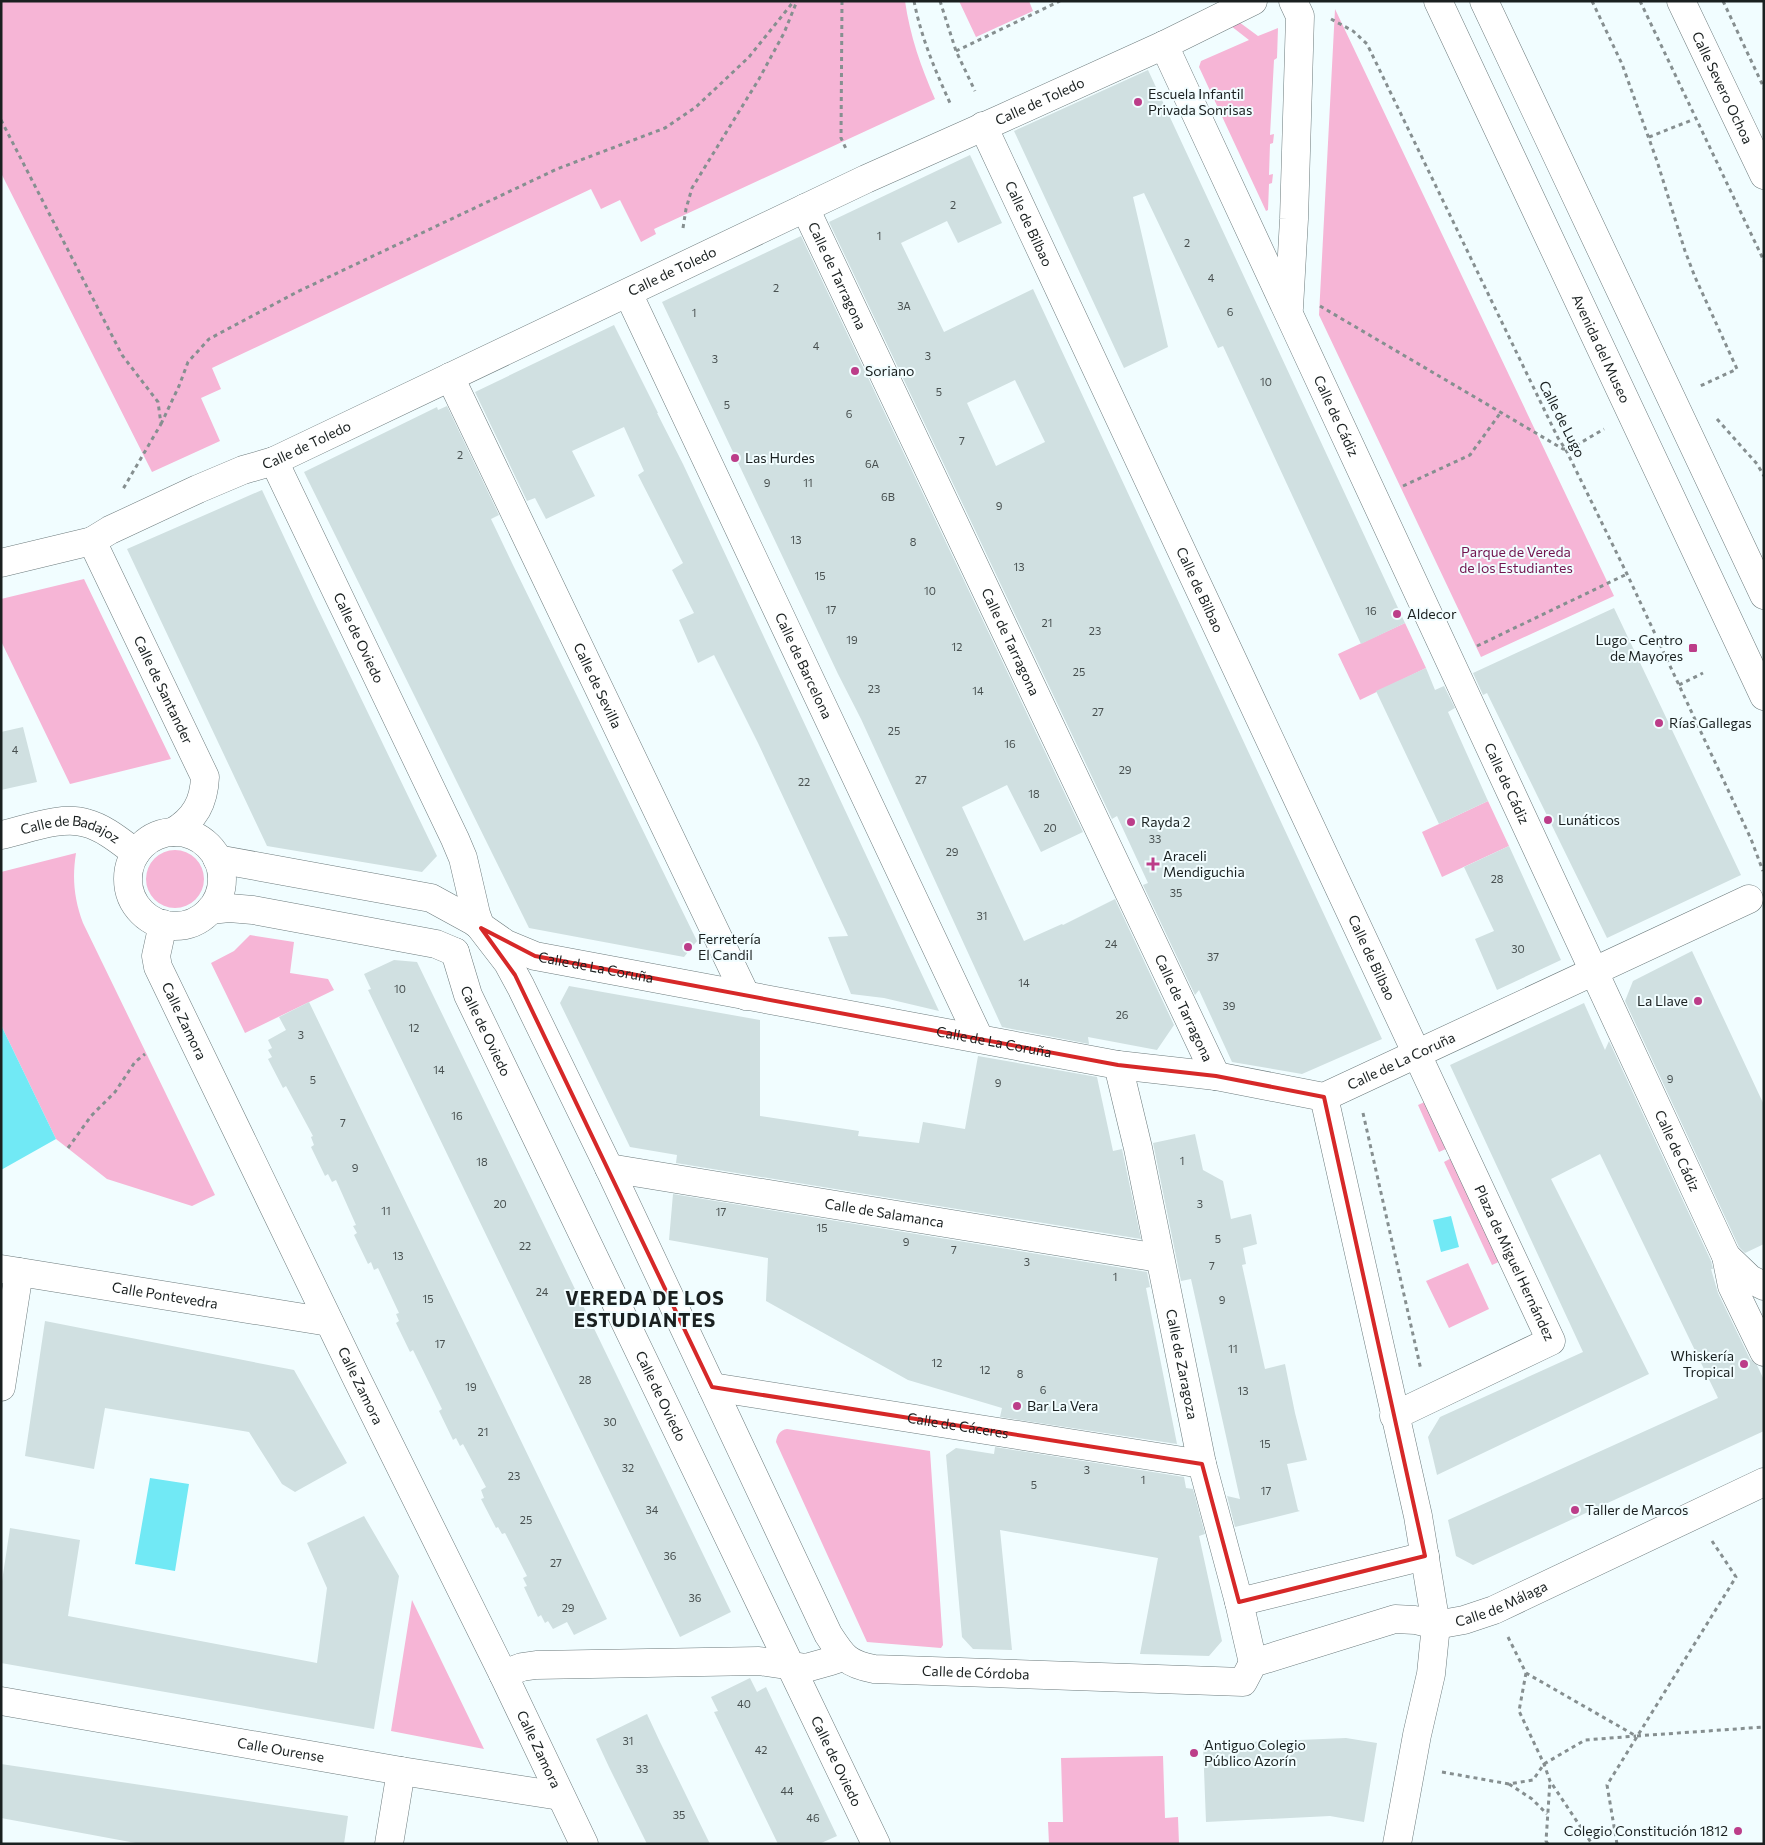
<svg xmlns="http://www.w3.org/2000/svg" width="1765" height="1845" viewBox="0 0 1765 1845" font-family="Commissioner,sans-serif">
	<style>
		.green { fill: #f6b5d6 }
		.water { fill: #71e9f5 }
		.building { fill: #d0e0e1; fill-rule: evenodd }
		.lines { fill: none; stroke-linecap: round; stroke-linejoin: round }
		.street-casing { stroke: #6d7b7d; stroke-width: 29 }
		.highway-casing { stroke: #6d7b7d; stroke-width: 29 }
		.path { stroke: #868f90; stroke-width: 3; stroke-dasharray: 4 4; stroke-linecap: butt }
		.street { stroke: #fff; stroke-width: 28 }
		.highway { stroke: #fff; stroke-width: 28 }
		.marked { fill: none; stroke: #d62828; stroke-width: 4; stroke-linejoin: round }
		.poi-dot { fill: #bc3d89; stroke: #f1fdff; stroke-width: 2 }
		.labels { text-anchor: middle; stroke-width: 4; stroke-linejoin: round; paint-order: stroke }
		.number-label { font-size: 11px; fill: #485050 }
		.street-label { font-size: 14px; fill: #1a2020; stroke: #f1fdff }
		.poi-label { font-size: 14px; fill: #1a2020; stroke: #f1fdff; text-anchor: start }
		.park-label { font-size: 14px; fill: #72154f; stroke: #f1fdff }
		.district-label { font-size: 19px; font-weight: bold; letter-spacing: 1px; fill: #1a2020; stroke: #f1fdff }
	</style>
	<rect width="100%" height="100%" fill="#f1fdff"/>
	<!-- green -->
	<path class="green" d="M1,1H905C910,36 921,67 935,99L654,229L656,234L641,242L620,200L601,209L591,189L212,368L221,389L201,398L220,441L152,472L1,173Z
		M959,1H1029L1033,11L976,37Z
		M1335,9L1614,596L1481,657L1319,315Z
		M1239,22L1258,36L1278,28L1277,58L1274,60L1270,135L1274,134L1273,143L1270,144L1269,175L1273,174L1272,183L1269,184L1268,210L1266,211L1199,67L1201,61L1249,40L1231,26Z
		M84,579L171,759L70,784L1,641V599Z
		M1405,623L1426,668L1360,700L1338,654Z
		M1488,801L1509,846L1442,877L1422,832Z
		M146 879a29 29 0 1 1 58 0a29 29 0 1 1-58 0Z
		M76,853C72,878 74,899 83,923L215,1195L192,1206L107,1179L56,1139L1,1025V872Z
		M250,935L294,942L290,973L328,979L334,990L245,1033L211,963L234,951Z
		M1429,1100L1450,1147L1439,1152L1418,1105Z
		M1455,1156L1503,1260L1492,1265L1444,1162Z
		M1468,1263L1489,1309L1449,1328L1426,1281Z
		M787,1429L930,1451L943,1645L941,1648L867,1642L776,1442C777,1435 780,1430 787,1429Z
		M412,1600L484,1749L391,1731Z
		M1163,1756L1165,1818L1178,1817L1179,1844H1049L1048,1822H1063L1061,1758Z"/>
	<!-- water -->
	<path class="water" d="M1,1025L56,1139L1,1170Z
		M1451,1216L1459,1247L1441,1252L1433,1220Z
		M150,1478L189,1484L175,1571L135,1564Z"/>
	<!-- building -->
	<path class="building" d="M1148,70L1405,623L1361,644L1223,346L1218,348L1144,193L1133,197L1168,347L1124,368L1014,131Z
		M970,155L1002,223L958,243L947,221L901,243L944,332L1033,289L1382,1039L1302,1074L1232,1062L1199,990L1195,995L1143,885L1148,883L1117,816L1112,819L829,222ZM1015,380L1045,442L996,466L967,403Z
		M801,236L1083,832L1041,852L1007,785L962,807L1024,941L1062,924L1063,925L1115,899L1174,1025L1157,1050L1088,1037L1089,1044L1002,1027L861,719L838,674L662,302Z
		M614,325L658,413H657L683,464L939,1011L884,998L851,994L828,937L848,936L758,743L714,655L698,663L679,620L694,613L672,570L683,563L638,475L644,471L624,427L572,451L595,496L546,519L535,498L527,501L475,392Z
		M447,406L499,515L491,519L512,563L697,941L684,957L529,928L304,472L437,407L438,410Z
		M262,490L315,603L437,856L422,872L267,846L127,549Z
		M1614,608L1741,875L1607,938L1487,693L1483,695L1473,673Z
		M1426,668L1435,690L1444,686L1455,708L1448,712L1488,801L1439,824L1376,691Z
		M23,727L37,782L1,790V732Z
		M1509,846L1561,960L1497,990L1475,939L1494,931L1464,867Z
		M1692,951L1764,1105V1244L1745,1253L1739,1247L1625,1001L1633,981Z
		M394,960L417,962L731,1612L680,1637L368,990L371,989L364,974Z
		M569,986L760,1020V1116L859,1131L858,1136L919,1143L923,1122L965,1129L978,1056L1097,1077L1113,1151L1122,1149L1141,1239L676,1163L677,1155L630,1147L560,1003Z
		M309,1002L607,1619L574,1635L567,1622L553,1629L548,1621L545,1623L541,1615L538,1617L524,1587L527,1586L523,1578L527,1576L505,1533L502,1534L498,1527L496,1528L481,1499L484,1498L481,1490L486,1487L463,1444L460,1446L456,1438L453,1440L439,1411L442,1409L413,1350L410,1352L396,1323L399,1321L396,1314L399,1313L378,1268L374,1270L371,1262L368,1264L354,1235L357,1233L353,1226L356,1225L336,1180L332,1182L328,1174L325,1176L311,1147L314,1145L311,1137L313,1136L286,1086L283,1088L268,1059L272,1057L268,1050L272,1048L268,1040L286,1030L279,1017Z
		M1584,1003L1605,1050L1609,1041L1711,1261L1713,1269H1711L1718,1293L1750,1359L1757,1365L1764,1380V1431L1473,1565L1456,1556L1448,1520L1718,1398L1600,1154L1551,1179L1649,1374L1437,1475L1428,1437L1440,1417L1583,1352L1450,1065Z
		M1195,1134L1203,1170L1223,1181L1231,1219L1251,1214L1257,1244L1243,1248L1246,1264L1242,1265L1265,1369L1285,1364L1295,1413L1307,1460L1287,1464L1298,1510L1300,1511L1235,1527L1227,1496L1240,1499L1191,1279L1181,1281L1153,1143Z
		M673,1194L1147,1272L1150,1287L1146,1288L1177,1444L1000,1417L1002,1408L908,1380L766,1301L768,1258L669,1240Z
		M45,1321L294,1370L347,1463L295,1492L282,1484L249,1432L105,1408L94,1469L25,1456Z
		M995,1447L1184,1477L1186,1488L1193,1489L1205,1534L1199,1536L1222,1641L1209,1656L1140,1654L1158,1558L1000,1530L1012,1650L973,1649L962,1637L946,1455L956,1448L994,1454Z
		M364,1516L399,1576L374,1729L1,1663V1588L10,1528L80,1540L68,1616L317,1663L327,1588L307,1543Z
		M750,1678L757,1692L766,1687L837,1836L819,1844H778L714,1712L718,1711L711,1697Z
		M647,1714L660,1742L710,1844H647L609,1767L596,1739Z
		M1346,1738L1377,1743L1364,1822L1330,1816L1206,1822L1203,1744Z
		M1,1764L348,1816L344,1844H141L1,1818Z"/>
	<g class="lines">
		<!-- street casing -->
		<g class="street-casing">
			<g id="street">
				<path id="s1" d="M1681,1L1764,175"/>
				<path id="s2" d="M1164,45L1726,1256L1732,1286L1764,1352"/>
				<path id="s3" d="M983,126L1551,1341L1394,1416"/>
				<path id="s4" d="M805,208L1216,1076"/>
				<path id="s5" d="M628,293L979,1038"/>
				<path d="M1289,308L1294,219L1300,16L1293,1"/>
				<path id="s6" d="M450,377L746,996"/>
				<path id="s7" d="M274,461L455,839L463,858L476,914L481,928L508,963L521,987L609,1168L828,1634C843,1657 847,1664 874,1669L1243,1682L1253,1663L1395,1619L1415,1620L1436,1625L1464,1620L1494,1610L1764,1482"/>
				<path id="s8" d="M92,541L205,777C204,802 195,819 173,832"/>
				<path id="s9" d="M1,563L92,541L110,530L198,489L243,470L274,461L866,179L1003,118L1164,45L1253,1"/>
				<circle cx="175" cy="879" r="47"/>
				<path id="s10" d="M1,835C25,830 62,815 86,823C105,828 121,842 136,853"/>
				<path id="s11" d="M217,859L431,898L473,921L506,944L535,956L1118,1065L1216,1076L1324,1097L1749,899"/>
				<path d="M210,910L229,908L253,910L436,944L455,952"/>
				<path id="s12" d="M163,924L156,956L158,967L356,1377L503,1674L584,1844"/>
				<path id="s13" d="M455,952L468,995L876,1844"/>
				<path id="s14" d="M1118,1065L1138,1148L1202,1464L1239,1602L1253,1663"/>
				<path d="M1324,1097L1418,1516L1436,1625L1431,1674L1417,1735L1397,1844"/>
				<path id="s15" d="M609,1168L1159,1258"/>
				<path d="M1726,1256L1750,1279L1764,1286"/>
				<path id="s16" d="M1,1269L329,1322"/>
				<path d="M1,1387L19,1272"/>
				<path id="s17" d="M712,1387L1202,1464"/>
				<path d="M1239,1602L1425,1556"/>
				<path d="M503,1674L522,1667L536,1665L759,1661L806,1668L831,1661L843,1657"/>
				<path id="s18" d="M1,1701L401,1771L560,1796"/>
				<path d="M389,1844L401,1771"/>
			</g>
		</g>
		<!-- highway casing -->
		<g class="highway-casing">
			<g id="highway">
				<path id="s19" d="M1438,1L1764,696"/>
				<path d="M1484,1L1764,595"/>
			</g>
		</g>
		<!-- path -->
		<path class="path" d="M842,1L841,138L847,151
			M914,1C921,37 935,70 950,103
			M940,1L956,51L975,91
			M1592,1L1622,64L1657,161L1685,251L1695,277L1737,369L1698,387
			M1640,1L1764,261
			M1723,1L1764,88
			M1331,19L1353,31L1367,44L1558,438L1566,450L1627,574L1751,839L1763,871
			M956,51L1060,1
			M1,120L122,355L158,402L161,424L123,489
			M1649,137L1692,120
			M683,228L686,209L692,188L759,79L784,33L797,1
			M1320,306L1563,449H1570L1604,429
			M1717,419L1757,464L1764,476
			M161,424L179,386L188,362L209,339L297,292L557,169L665,128L696,107L749,57L794,1
			M1403,486L1470,455L1501,412
			M1477,646L1627,574
			M1679,685L1703,673
			M1363,1113L1421,1370
			M68,1148L91,1116L115,1092L135,1062L145,1054
			M1508,1637L1526,1673L1636,1736L1764,1727
			M1526,1673L1519,1711L1544,1764L1550,1781L1592,1844
			M1442,1772L1509,1784L1533,1780L1544,1764L1585,1740L1636,1736
			M1509,1784L1532,1799L1547,1814
			M1548,1844L1546,1841L1550,1781
			M1617,1844L1607,1785L1736,1577L1712,1541"/>
		<!-- street -->
		<use href="#street" class="street"/>
		<!-- highway -->
		<use href="#highway" class="highway"/>
	</g>
	<!-- marked area -->
	<path class="marked" d="M481,928L535,956L1118,1065L1216,1076L1324,1097L1425,1556L1239,1602L1202,1464L712,1387L515,975Z"/>
	<!-- markers -->
	<g class="poi-dot">
		<circle cx="1138" cy="102" r="5"/>
		<circle cx="855" cy="371" r="5"/>
		<circle cx="735" cy="458" r="5"/>
		<circle cx="1397" cy="614" r="5"/>
		<rect x="1688" y="643" width="10" height="10" rx="2.5"/>
		<circle cx="1659" cy="723" r="5"/>
		<circle cx="1548" cy="820" r="5"/>
		<circle cx="1131" cy="822" r="5"/>
		<path d="M1150.5 856.5h5v5h5v5h-5v5h-5v-5h-5v-5h5z"/>
		<circle cx="688" cy="947" r="5"/>
		<circle cx="1698" cy="1001" r="5"/>
		<circle cx="1744" cy="1364" r="5"/>
		<circle cx="1017" cy="1406" r="5"/>
		<circle cx="1575" cy="1510" r="5"/>
		<circle cx="1194" cy="1753" r="5"/>
		<circle cx="1738" cy="1831" r="5"/>
	</g>
	<g class="labels">
		<!-- number labels -->
		<g class="number-label">
			<text x="953" y="209">2</text>
			<text x="879" y="240">1</text>
			<text x="1187" y="247">2</text>
			<text x="1211" y="282">4</text>
			<text x="776" y="292">2</text>
			<text x="904" y="310">3A</text>
			<text x="1230" y="316">6</text>
			<text x="694" y="317">1</text>
			<text x="816" y="350">4</text>
			<text x="928" y="360">3</text>
			<text x="715" y="363">3</text>
			<text x="1266" y="386">10</text>
			<text x="939" y="396">5</text>
			<text x="727" y="409">5</text>
			<text x="849" y="418">6</text>
			<text x="962" y="445">7</text>
			<text x="460" y="459">2</text>
			<text x="872" y="468">6A</text>
			<text x="767" y="487">9</text>
			<text x="808" y="487">11</text>
			<text x="888" y="501">6B</text>
			<text x="999" y="510">9</text>
			<text x="796" y="544">13</text>
			<text x="913" y="546">8</text>
			<text x="1019" y="571">13</text>
			<text x="820" y="580">15</text>
			<text x="930" y="595">10</text>
			<text x="831" y="614">17</text>
			<text x="1371" y="615">16</text>
			<text x="1047" y="627">21</text>
			<text x="1095" y="635">23</text>
			<text x="852" y="644">19</text>
			<text x="957" y="651">12</text>
			<text x="1079" y="676">25</text>
			<text x="874" y="693">23</text>
			<text x="978" y="695">14</text>
			<text x="1098" y="716">27</text>
			<text x="894" y="735">25</text>
			<text x="1010" y="748">16</text>
			<text x="15" y="754">4</text>
			<text x="1125" y="774">29</text>
			<text x="921" y="784">27</text>
			<text x="804" y="786">22</text>
			<text x="1034" y="798">18</text>
			<text x="1050" y="832">20</text>
			<text x="1155" y="843">33</text>
			<text x="952" y="856">29</text>
			<text x="1497" y="883">28</text>
			<text x="1176" y="897">35</text>
			<text x="982" y="920">31</text>
			<text x="1111" y="948">24</text>
			<text x="1518" y="953">30</text>
			<text x="1213" y="961">37</text>
			<text x="1024" y="987">14</text>
			<text x="400" y="993">10</text>
			<text x="1229" y="1010">39</text>
			<text x="1122" y="1019">26</text>
			<text x="414" y="1032">12</text>
			<text x="301" y="1039">3</text>
			<text x="439" y="1074">14</text>
			<text x="1670" y="1083">9</text>
			<text x="313" y="1084">5</text>
			<text x="998" y="1087">9</text>
			<text x="457" y="1120">16</text>
			<text x="343" y="1127">7</text>
			<text x="1182" y="1165">1</text>
			<text x="482" y="1166">18</text>
			<text x="355" y="1172">9</text>
			<text x="500" y="1208">20</text>
			<text x="1200" y="1208">3</text>
			<text x="386" y="1215">11</text>
			<text x="721" y="1216">17</text>
			<text x="822" y="1232">15</text>
			<text x="1218" y="1243">5</text>
			<text x="906" y="1246">9</text>
			<text x="525" y="1250">22</text>
			<text x="954" y="1254">7</text>
			<text x="398" y="1260">13</text>
			<text x="1027" y="1266">3</text>
			<text x="1212" y="1270">7</text>
			<text x="1115" y="1281">1</text>
			<text x="542" y="1296">24</text>
			<text x="428" y="1303">15</text>
			<text x="1222" y="1304">9</text>
			<text x="440" y="1348">17</text>
			<text x="1233" y="1353">11</text>
			<text x="937" y="1367">12</text>
			<text x="985" y="1374">12</text>
			<text x="1020" y="1378">8</text>
			<text x="585" y="1384">28</text>
			<text x="471" y="1391">19</text>
			<text x="1043" y="1394">6</text>
			<text x="1243" y="1395">13</text>
			<text x="610" y="1426">30</text>
			<text x="483" y="1436">21</text>
			<text x="1265" y="1448">15</text>
			<text x="628" y="1472">32</text>
			<text x="1087" y="1474">3</text>
			<text x="514" y="1480">23</text>
			<text x="1143" y="1484">1</text>
			<text x="1034" y="1489">5</text>
			<text x="1266" y="1495">17</text>
			<text x="652" y="1514">34</text>
			<text x="526" y="1524">25</text>
			<text x="670" y="1560">36</text>
			<text x="556" y="1567">27</text>
			<text x="695" y="1602">36</text>
			<text x="568" y="1612">29</text>
			<text x="744" y="1708">40</text>
			<text x="628" y="1745">31</text>
			<text x="761" y="1754">42</text>
			<text x="642" y="1773">33</text>
			<text x="787" y="1795">44</text>
			<text x="679" y="1819">35</text>
			<text x="813" y="1822">46</text>
		</g>
		<!-- street labels -->
		<g class="street-label">
			<text dy="5" stroke="none"><textPath href="#s1" startOffset="96">Calle Severo Ochoa</textPath></text>
			<text dy="5" stroke="none"><textPath href="#s9" startOffset="1139">Calle de Toledo</textPath></text>
			<text dy="5" stroke="none"><textPath href="#s3" startOffset="108">Calle de Bilbao</textPath></text>
			<text dy="5" stroke="none"><textPath href="#s9" startOffset="734">Calle de Toledo</textPath></text>
			<text dy="5" stroke="none"><textPath href="#s4" startOffset="75">Calle de Tarragona</textPath></text>
			<text dy="5" stroke="none"><textPath href="#s19" startOffset="384">Avenida del Museo</textPath></text>
			<text dy="5" stroke="none"><textPath href="#s2" startOffset="409">Calle de Cádiz</textPath></text>
			<text transform="translate(1562 419) rotate(63)" y="5">Calle de Lugo</text>
			<text dy="5" stroke="none"><textPath href="#s9" startOffset="329">Calle de Toledo</textPath></text>
			<text dy="5" stroke="none"><textPath href="#s3" startOffset="512">Calle de Bilbao</textPath></text>
			<text dy="5" stroke="none"><textPath href="#s7" startOffset="196">Calle de Oviedo</textPath></text>
			<text dy="5" stroke="none"><textPath href="#s4" startOffset="480">Calle de Tarragona</textPath></text>
			<text dy="5" stroke="none"><textPath href="#s5" startOffset="412">Calle de Barcelona</textPath></text>
			<text dy="5" stroke="none"><textPath href="#s6" startOffset="342">Calle de Sevilla</textPath></text>
			<text dy="5" stroke="none"><textPath href="#s8" startOffset="165">Calle de Santander</textPath></text>
			<text dy="5" stroke="none"><textPath href="#s2" startOffset="814">Calle de Cádiz</textPath></text>
			<text dy="5" stroke="none"><textPath href="#s10" startOffset="72">Calle de Badajoz</textPath></text>
			<text dy="5" stroke="none"><textPath href="#s3" startOffset="918">Calle de Bilbao</textPath></text>
			<text dy="5" stroke="none"><textPath href="#s11" startOffset="399">Calle de La Coruña</textPath></text>
			<text dy="5" stroke="none"><textPath href="#s4" startOffset="885">Calle de Tarragona</textPath></text>
			<text dy="5" stroke="none"><textPath href="#s12" startOffset="104">Calle Zamora</textPath></text>
			<text dy="5" stroke="none"><textPath href="#s13" startOffset="85">Calle de Oviedo</textPath></text>
			<text dy="5" stroke="none"><textPath href="#s11" startOffset="804">Calle de La Coruña</textPath></text>
			<text dy="5" stroke="none"><textPath href="#s11" startOffset="1224">Calle de La Coruña</textPath></text>
			<text dy="5" stroke="none"><textPath href="#s2" startOffset="1219">Calle de Cádiz</textPath></text>
			<text dy="5" stroke="none"><textPath href="#s15" startOffset="279">Calle de Salamanca</textPath></text>
			<text dy="5" stroke="none"><textPath href="#s3" startOffset="1255">Plaza de Miguel Hernández</textPath></text>
			<text dy="5" stroke="none"><textPath href="#s16" startOffset="166">Calle Pontevedra</textPath></text>
			<text dy="5" stroke="none"><textPath href="#s14" startOffset="306">Calle de Zaragoza</textPath></text>
			<text dy="5" stroke="none"><textPath href="#s12" startOffset="509">Calle Zamora</textPath></text>
			<text dy="5" stroke="none"><textPath href="#s13" startOffset="490">Calle de Oviedo</textPath></text>
			<text dy="5" stroke="none"><textPath href="#s17" startOffset="249">Calle de Cáceres</textPath></text>
			<text dy="5" stroke="none"><textPath href="#s7" startOffset="2010">Calle de Málaga</textPath></text>
			<text dy="5" stroke="none"><textPath href="#s7" startOffset="1462">Calle de Córdoba</textPath></text>
			<text dy="5" stroke="none"><textPath href="#s18" startOffset="284">Calle Ourense</textPath></text>
			<text dy="5" stroke="none"><textPath href="#s12" startOffset="914">Calle Zamora</textPath></text>
			<text dy="5" stroke="none"><textPath href="#s13" startOffset="895">Calle de Oviedo</textPath></text>
		</g>
		<!-- poi labels -->
		<g class="poi-label">
			<text x="1148" y="99">Escuela Infantil<tspan x="1148" dy="16">Privada Sonrisas</tspan></text>
			<text x="865" y="376">Soriano</text>
			<text x="745" y="463">Las Hurdes</text>
			<text x="1407" y="619">Aldecor</text>
			<text x="1683" y="645" text-anchor="end">Lugo - Centro<tspan x="1683" dy="16">de Mayores</tspan></text>
			<text x="1669" y="728">Rías Gallegas</text>
			<text x="1558" y="825">Lunáticos</text>
			<text x="1141" y="827">Rayda 2</text>
			<text x="1163" y="861">Araceli<tspan x="1163" dy="16">Mendiguchia</tspan></text>
			<text x="698" y="944">Ferretería<tspan x="698" dy="16">El Candil</tspan></text>
			<text x="1688" y="1006" text-anchor="end">La Llave</text>
			<text x="1734" y="1361" text-anchor="end">Whiskería<tspan x="1734" dy="16">Tropical</tspan></text>
			<text x="1027" y="1411">Bar La Vera</text>
			<text x="1585" y="1515">Taller de Marcos</text>
			<text x="1204" y="1750">Antiguo Colegio<tspan x="1204" dy="16">Público Azorín</tspan></text>
			<text x="1728" y="1836" text-anchor="end">Colegio Constitución 1812</text>
		</g>
		<!-- park labels -->
		<g class="park-label">
			<text x="1516" y="557">Parque de Vereda<tspan x="1516" dy="16">de los Estudiantes</tspan></text>
		</g>
		<!-- district labels -->
		<g class="district-label">
			<text x="645" y="1305">VEREDA DE LOS<tspan x="645" dy="22">ESTUDIANTES</tspan></text>
		</g>
	</g>
	<!-- border -->
	<rect width="1765" height="1845" fill="none" stroke="#1a2020" stroke-width="5"/>
</svg>
